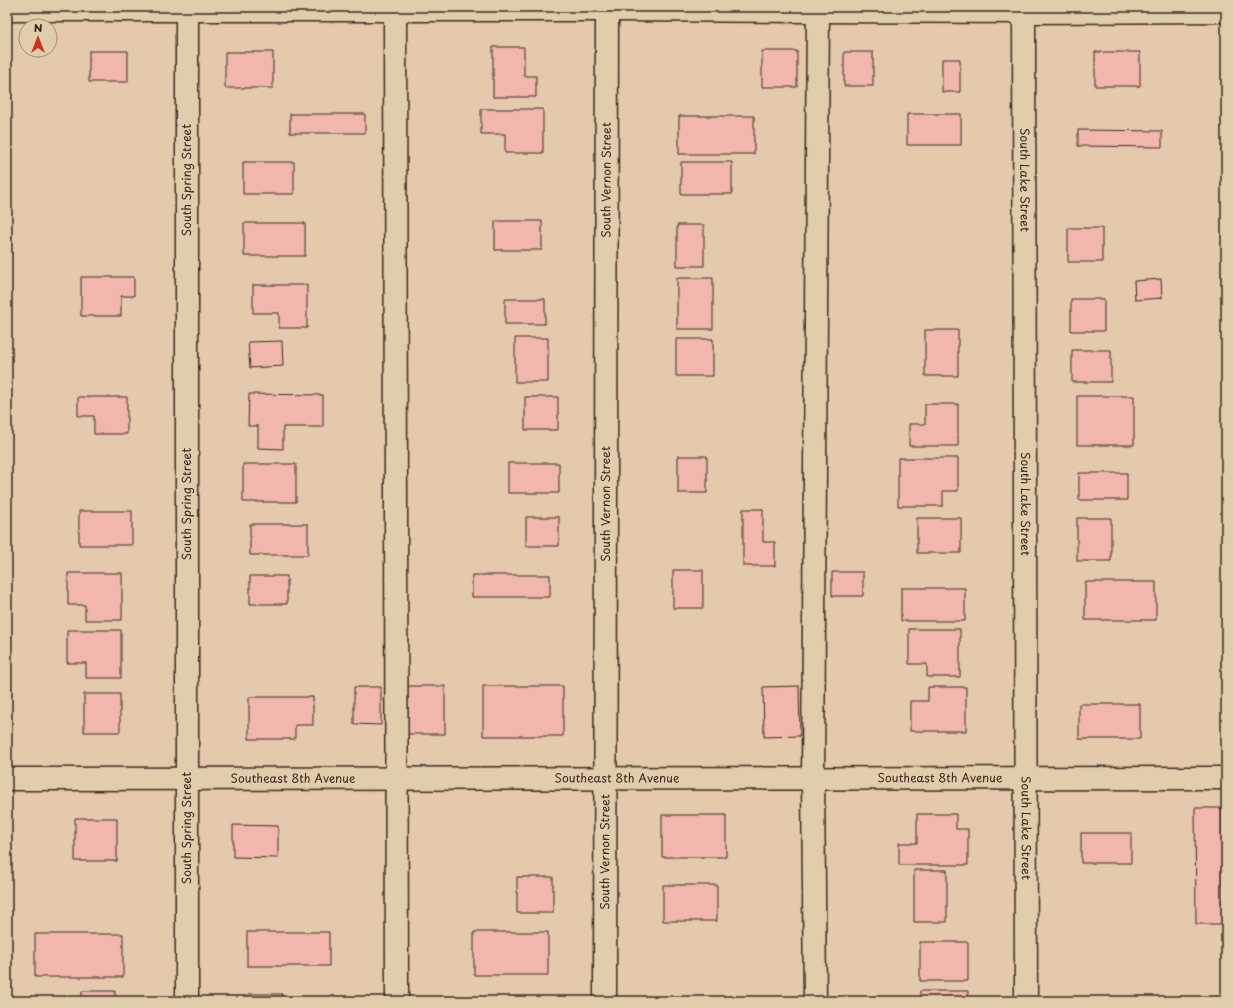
<svg xmlns="http://www.w3.org/2000/svg" width="1233" height="1008" viewBox="0 0 1233 1008" font-family="'Playpen Sans',sans-serif">
	<style>
		.building { fill: #f1b7ac; stroke: #3b2a1e }
		.lines { fill: none; stroke-linecap: round; stroke-linejoin: round }
		.minor-casing { stroke: #3b2a1e; stroke-width: 25 }
		.minor { stroke: #e1cdac; stroke-width: 22 }
		.labels { text-anchor: middle; stroke-width: 3; stroke-linejoin: round; paint-order: stroke }
		.street-label { font-size: 12px; fill: #3b2a1e; stroke: #e1cdac }
	</style>
	<rect width="100%" height="100%" fill="#e4c9ac"/>
	<filter id="ink" filterUnits="userSpaceOnUse"><feTurbulence type="fractalNoise" baseFrequency=".025" numOctaves="2"/><feDisplacementMap in="SourceGraphic" scale="8" xChannelSelector="R" yChannelSelector="G"/><feConvolveMatrix kernelMatrix="1 2 1 2 8 2 1 2 1" color-interpolation-filters="sRGB"/></filter>
	<g filter="url(#ink)">
		<!-- building -->
		<path class="building" d="M493,47H524V76H536V97H493Z
			M89,51H128V82H89Z
			M762,51H797V87H762Z
			M225,52H273V88H225Z
			M844,52H873V86H844Z
			M1095,52H1140V86H1095Z
			M942,59H960V92H942Z
			M481,109H543V153H505V134H481Z
			M290,114H365V133H290Z
			M907,114H961V145H907Z
			M679,116H754V154H679Z
			M1078,130L1162,131V147L1078,146Z
			M243,162H294V194H243Z
			M681,162H732V194H681Z
			M495,221H542V250H495Z
			M244,223H305V256H244Z
			M677,225H704V266H677Z
			M1068,228H1102V262H1068Z
			M81,277H134V296H121V316H81Z
			M677,278H713V329H677Z
			M1161,279L1162,298L1135,300L1134,281Z
			M253,285H307V328H279V313H253Z
			M505,299H545V324H505Z
			M1071,299H1104V331H1071Z
			M925,330H958V376H925Z
			M515,338H548V382H515Z
			M676,339H713V376H676Z
			M282,341L283,366L250,368L248,342Z
			M1072,350H1111V382H1072Z
			M249,394L323,395V427H283V449L258,448V426H248Z
			M1077,396H1134V445H1077Z
			M78,397H127V434H94V416H78Z
			M525,397H558V430H525Z
			M925,404H958V446H909V424H925Z
			M678,456H707V493H678Z
			M898,458H958V491H943V506H898Z
			M508,463H559V493H508Z
			M243,464H296V502H243Z
			M1079,473H1127V500H1079Z
			M743,509H763V542H775V566H743Z
			M79,511H132V545H79Z
			M526,517H559V546H526Z
			M917,518H961V553H917Z
			M1077,518H1111V561H1077Z
			M250,524H308V555H250Z
			M673,570H703V608H673Z
			M832,572H863V596H832Z
			M68,573H122V620H85V605H68Z
			M472,575H550V597H472Z
			M250,576H287V604H250Z
			M1085,582H1156V620H1085Z
			M901,588H965V621H901Z
			M909,629H960V677H927V664H909Z
			M67,630H121V678H86V663H67Z
			M403,686H445V734H403Z
			M483,686H563V736H483Z
			M799,686L800,736L764,737L763,687Z
			M354,687H381V725L354,724Z
			M928,687H966V731H910V701H928Z
			M84,694H120V732H84Z
			M249,697H313V725H295V739H249Z
			M1079,704H1140V739H1079Z
			M1195,808H1222L1223,924H1196Z
			M917,814H956V829H968V865H899V843H917Z
			M662,815H726V857H662Z
			M75,818H117V861H75Z
			M233,825L278,826V858L233,857Z
			M1081,833H1131V863H1081Z
			M914,870H947V922H914Z
			M517,877H553V913H517Z
			M663,885H717V921H663Z
			M247,932H329V966H247Z
			M474,932H548V975H474Z
			M35,934H123V977H35Z
			M920,942H968V981H920Z
			M82,991H115V1001H82Z
			M920,991H968V1001H920Z
			M248,994H282V1001H248Z"/>
		<g class="lines">
			<!-- minor casing -->
			<g class="minor-casing">
				<g id="minor">
					<path d="M187,7V1001"/>
					<path d="M395,7L397,1001"/>
					<path id="s1" d="M1024,7L1026,1001"/>
					<path d="M7,10H607L1024,12L1226,11"/>
					<path id="s2" d="M7,779L1226,778"/>
					<path id="s3" d="M605,1001L607,7"/>
					<path d="M815,1001L813,778L818,7"/>
				</g>
			</g>
			<!-- minor -->
			<use href="#minor" class="minor"/>
		</g>
	</g>
	<g class="labels">
		<!-- street labels -->
		<g class="street-label">
			<text transform="translate(187 180) rotate(-90)" y="4">South Spring Street</text>
			<text dy="4" stroke="none"><textPath href="#s3" startOffset="821">South Vernon Street</textPath></text>
			<text dy="4" stroke="none"><textPath href="#s1" startOffset="173">South Lake Street</textPath></text>
			<text transform="translate(187 504) rotate(-90)" y="4">South Spring Street</text>
			<text dy="4" stroke="none"><textPath href="#s3" startOffset="497">South Vernon Street</textPath></text>
			<text dy="4" stroke="none"><textPath href="#s1" startOffset="497">South Lake Street</textPath></text>
			<text dy="4" stroke="none"><textPath href="#s2" startOffset="286">Southeast 8th Avenue</textPath></text>
			<text dy="4" stroke="none"><textPath href="#s2" startOffset="610">Southeast 8th Avenue</textPath></text>
			<text dy="4" stroke="none"><textPath href="#s2" startOffset="933">Southeast 8th Avenue</textPath></text>
			<text transform="translate(187 828) rotate(-90)" y="4">South Spring Street</text>
			<text dy="4" stroke="none"><textPath href="#s1" startOffset="821">South Lake Street</textPath></text>
			<text dy="4" stroke="none"><textPath href="#s3" startOffset="149">South Vernon Street</textPath></text>
		</g>
	</g>
	<!-- margin -->
	<rect width="1233" height="1008" fill="none" stroke="#e1cdac" stroke-width="24"/>
	<rect x="12" y="12" width="1209" height="984" fill="none" stroke="#3b2a1e" stroke-width="1.5" filter="url(#ink)"/>
	<!-- north arrow -->
	<g transform="translate(38 38)"><circle r="19" fill="#e1cdac" stroke="#9f8c73"/>
	<path d="M0-3L7 15L0 10L-7 15Z" fill="#c8321e"/>
	<text y="-6" font-size="11" font-weight="bold" text-anchor="middle" fill="#3b2a1e">N</text>
	</g>
</svg>
